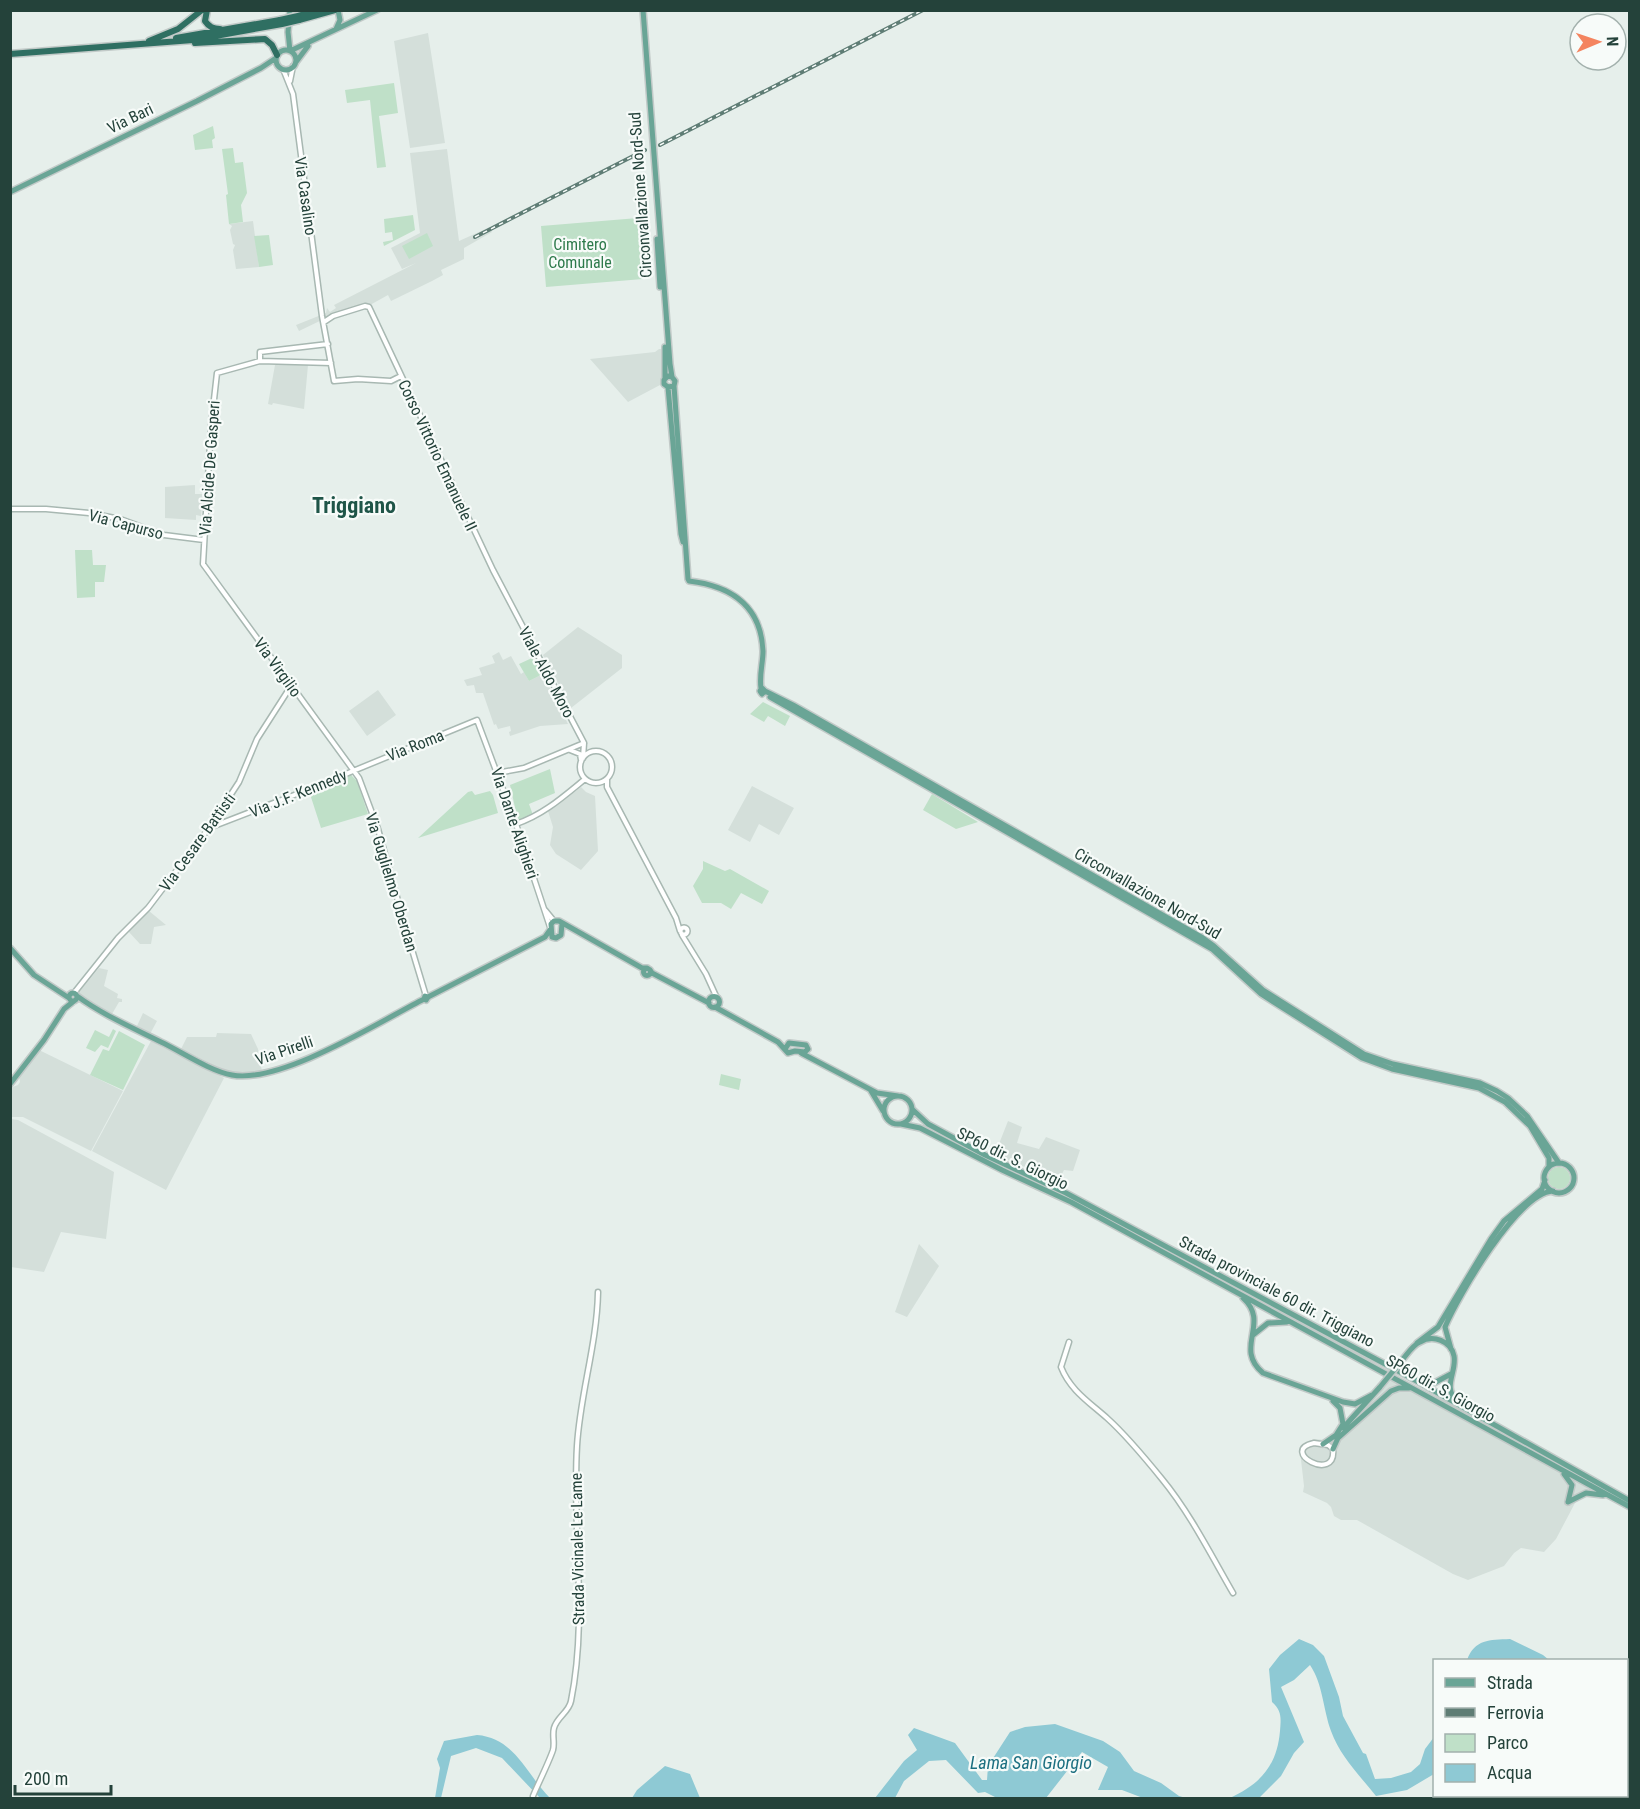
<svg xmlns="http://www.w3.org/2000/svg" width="1640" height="1809" viewBox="0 0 1640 1809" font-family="'Roboto Condensed',sans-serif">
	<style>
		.built { fill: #d4dfda }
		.green { fill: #bfe0c8 }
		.water { fill: #8ec9d4 }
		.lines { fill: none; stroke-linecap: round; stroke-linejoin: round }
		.minor-casing { stroke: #a8b8b2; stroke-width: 7 }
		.major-casing { stroke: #c2cac8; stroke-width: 8 }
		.highway-casing { stroke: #c2cac8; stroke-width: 9 }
		.minor { stroke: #fff; stroke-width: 4 }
		.major { stroke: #6aa596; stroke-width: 5 }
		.highway { stroke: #2f6f62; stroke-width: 6 }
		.rail-casing { stroke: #5f7d75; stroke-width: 4 }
		.rail { stroke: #f7fbf9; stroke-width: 1.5; stroke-dasharray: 4.5; stroke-linecap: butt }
		.major-bridge-casing { stroke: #c2cac8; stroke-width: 8; stroke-linecap: butt }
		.highway-bridge-casing { stroke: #c2cac8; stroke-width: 9; stroke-linecap: butt }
		.major-bridge { stroke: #6aa596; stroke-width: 5 }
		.highway-bridge { stroke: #2f6f62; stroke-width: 6 }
		.labels { text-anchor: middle; stroke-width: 4.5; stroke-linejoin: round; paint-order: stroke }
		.street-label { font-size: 16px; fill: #24423a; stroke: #f7fbf9 }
		.park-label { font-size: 16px; fill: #2d7a4b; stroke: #f7fbf9 }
		.water-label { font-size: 18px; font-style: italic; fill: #1c6f80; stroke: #f7fbf9 }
		.district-label { font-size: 22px; font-weight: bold; fill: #1f5548; stroke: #f7fbf9 }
	</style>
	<rect width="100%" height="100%" fill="#e6efeb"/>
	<!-- built -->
	<path class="built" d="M428,33L445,143L410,148L394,41Z
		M447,149L459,241L490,227L492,232L464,248V259L441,270L443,275L432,281L391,301L388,295L370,305L368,303L362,305L328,317L299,331L296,325L326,313L327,308L330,312L336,308L334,305L416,263L402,269L391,248L420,233L410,153Z
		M253,221L259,267L236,269L233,250L235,245L233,244L230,230L232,226L229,224Z
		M659,349H663V380L660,385L628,402L590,359L655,352Z
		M275,365H308L304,409L273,403L272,405L268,404Z
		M195,485V494H203L201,516L196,515V520L165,518V487Z
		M578,627L622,655V668L571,708L543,655Z
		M499,652L503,660L511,656L521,674L524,672L529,681L543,674L568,724L540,726L510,736L509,732L511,731L510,726L498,729L496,724L494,725L483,693H476L474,685L467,686L464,680L482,675L479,668L495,663L492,656Z
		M378,690L396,715L367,736L349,711Z
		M752,786L794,808L779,835L759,824L750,842L728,830Z
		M581,787L586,792L595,796L598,851L581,870L556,854L550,845L553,827L548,811Z
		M149,911L166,925L154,927L151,944H140L128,931Z
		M99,968L108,970L104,986L118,994L117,998L122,999V1002H119L112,1014L78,993Z
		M143,1013L157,1021L150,1034L137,1026Z
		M217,1033L251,1034L258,1049L262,1072L243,1073L223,1070L181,1049L187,1037H216Z
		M151,1041L224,1078L166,1190L92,1151Z
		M39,1050L123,1091L91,1151L23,1117H11L10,1088L18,1085L20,1082L19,1077Z
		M11,1119L18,1120L114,1172L106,1239L61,1232L44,1272L11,1267Z
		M1008,1121L1022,1127L1017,1143L1039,1149L1046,1137L1080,1150L1073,1171L1064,1170L1058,1182L995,1154Z
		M919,1244L939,1266L907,1317L895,1312Z
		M1392,1379L1589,1488L1575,1503L1556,1539L1544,1552L1521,1548L1514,1553L1504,1566L1468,1580L1453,1574L1357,1520H1341L1334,1516L1331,1507L1327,1503L1303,1492L1304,1486L1300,1451L1305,1443L1314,1439L1325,1440L1333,1436L1341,1421L1353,1422Z"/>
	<!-- green -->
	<path class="green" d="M394,83L398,113L379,116L386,167L377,168L370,100L347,103L345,90Z
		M213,126L215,138L212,140L213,148L195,150L193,135Z
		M233,148L235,163L243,162L247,193L241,205L243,222L229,224L226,195L228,194L222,149Z
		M413,215L415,230L384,246L383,242L393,240L392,232L385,233L384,219Z
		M638,218L643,279L546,287L541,226Z
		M427,233L433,246L409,259L402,246Z
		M269,235L273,265L259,267L254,236Z
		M75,550H92L93,565H106L104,582H95V597L77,598Z
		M532,658L543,674L529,681L519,664Z
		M763,702L790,716L785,726L768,716L764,722L750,714Z
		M550,769L555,793L529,804L533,815L518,821L510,785Z
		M351,775L357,781L368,814L321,828L309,791Z
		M472,791L475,795L490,791L493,795L498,813L418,838L468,792Z
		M932,794L978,822L956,829L923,810Z
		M703,861L725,871L730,869L769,891L762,904L741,893L731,909L721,903H702L693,886L703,869Z
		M113,1029L116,1031L108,1048L101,1045L95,1052L86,1048L95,1030L109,1037Z
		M119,1031L145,1045L123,1090L90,1075L103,1049L109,1051Z
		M721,1074L741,1079L739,1090L719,1085Z
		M1548 1178a11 11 0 1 1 22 0a11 11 0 1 1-22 0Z"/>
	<!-- water -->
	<path class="water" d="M1299,1639L1313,1645L1324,1656L1339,1697L1343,1716L1363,1753L1366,1754L1375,1779L1391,1778L1411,1772L1420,1764L1425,1749L1434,1737V1774L1407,1790L1376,1796C1360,1776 1340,1756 1331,1731C1323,1709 1323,1684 1310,1665L1294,1680L1281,1687L1304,1742L1294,1753L1281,1776L1259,1798H1230C1260,1784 1277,1766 1280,1731C1281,1718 1282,1711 1272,1702L1269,1669L1280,1655Z
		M1510,1639L1543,1655L1549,1660H1467C1475,1639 1489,1640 1510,1639Z
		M1055,1724L1103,1741L1120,1752L1134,1771L1161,1783L1179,1796L1186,1798H1143L1122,1790H1098L1108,1767L1082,1752L1046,1798H997L985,1792L978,1793L946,1760L929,1761L904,1781L895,1798H875L904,1761L917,1750L908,1735L914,1728L955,1743L982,1780H987L988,1766L1010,1732L1025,1727Z
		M477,1735C515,1738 526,1774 550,1798H540L502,1758L476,1748L451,1756L441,1798H435L440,1768L437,1759L444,1741Z
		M665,1766L690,1774L700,1798H632L637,1790Z"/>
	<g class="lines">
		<!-- minor casing -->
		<g class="minor-casing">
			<path id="minor" d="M283,69L293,94L322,316L334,381L358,379L391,381L401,376
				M290,81L293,66
				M324,322L333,316L365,306L369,307L493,570L584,743L583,758
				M260,361V352L328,344
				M331,363L260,361L217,373L211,426L203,564L359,778L378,829L407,933L426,996
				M10,509H46L89,513L120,519L164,535L204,540
				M570,750L580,754L581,760
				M580 767a16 16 0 1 1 32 0a16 16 0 1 1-32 0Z
				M497,773L524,768L584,743
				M607,779V787L676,918L680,931
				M516,824C543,815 563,797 585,779
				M209,828L302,792L477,720L516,824L550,927
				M545,910L554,921
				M680.5 931a3.5 3.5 0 1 1 7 0a3.5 3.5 0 1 1-7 0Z
				M682,935L706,974L716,996
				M74,993L118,938L148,908L209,828L239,782L257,739L291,686
				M1069,1342L1061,1367C1070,1390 1089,1402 1107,1418C1127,1436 1145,1458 1162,1479C1190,1513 1211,1555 1233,1593
				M1314,1443L1328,1445L1333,1449C1337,1484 1278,1451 1314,1443Z
				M533,1796C538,1784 549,1762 553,1750C555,1743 552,1735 554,1728C557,1717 569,1712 571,1701C588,1617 572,1531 577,1446C580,1394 597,1345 598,1292"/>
		</g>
		<!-- major casing -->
		<g class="major-casing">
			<path id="major" d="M643,10L670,364L672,377L675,381L674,386L668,387L664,384V380L668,376L672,377
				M336,29L340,20L338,10
				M276 60a10 10 0 1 1 20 0a10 10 0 1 1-20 0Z
				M290,51L377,10
				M290,51L288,32L290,10
				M296,62L308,46
				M10,192L197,101L261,68L276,58
				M657,239L660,287
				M665,378V347
				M674,386L688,579L689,581C731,586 761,606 763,651C763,663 759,676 761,688
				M668,387L681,534L683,542
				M762,688L765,691L762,694L760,691Z
				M765,691L793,705L1203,938L1214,946L1263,990L1364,1054L1393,1064L1480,1083L1497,1091L1508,1098L1527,1116L1559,1163
				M770,697L1212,949L1261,994L1362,1058L1392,1069L1479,1088L1505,1102L1530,1126L1549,1158V1167
				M562,924L561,935L556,938L552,937L551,924L554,921H559L642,968H647
				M10,948L34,975L69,998
				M643.5 972a3.5 3.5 0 1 1 7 0a3.5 3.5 0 1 1-7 0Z
				M650,970L652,973L709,1003
				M69 997a4 4 0 1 1 8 0a4 4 0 1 1-8 0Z
				M77,996C103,1015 133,1028 161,1042C182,1052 210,1071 232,1075C281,1084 379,1022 424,999
				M708.5 1002a5.5 5.5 0 1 1 11 0a5.5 5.5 0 1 1-11 0Z
				M428,997L426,1000L424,999L425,996L428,997L545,937L550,930
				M715,1007L778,1042L788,1053L795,1051L805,1052L808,1049L806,1045L789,1043L785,1049
				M801,1053L877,1093L898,1096
				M10,1084L44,1040L64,1009L74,1001
				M871,1091L883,1111
				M884 1110a14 14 0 1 1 28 0a14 14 0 1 1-28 0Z
				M912,1109L928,1124L985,1155L1066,1193L1413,1379L1630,1501
				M901,1124L920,1128L1002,1170L1071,1202L1630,1507
				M1544 1178a15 15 0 1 1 30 0a15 15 0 1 1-30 0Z
				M1243,1298C1271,1323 1233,1348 1263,1373L1343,1402L1355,1404L1372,1395
				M1253,1335L1268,1323L1287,1322
				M1417,1343L1438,1327L1491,1239L1504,1221L1542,1189L1545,1180
				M1451,1349L1445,1327C1458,1296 1518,1193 1553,1191
				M1403,1359C1408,1353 1413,1345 1420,1342C1433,1334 1451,1341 1454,1356C1457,1372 1442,1387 1457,1401
				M1423,1382L1434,1383L1451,1374
				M1343,1428L1380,1387
				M1337,1439L1391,1391L1399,1388H1409
				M1323,1444L1336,1435L1343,1424L1340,1408L1333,1401
				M1333,1449L1338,1438
				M1564,1474L1572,1485L1568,1502
				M1568,1502L1586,1493L1603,1495"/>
		</g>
		<!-- highway casing -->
		<g class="highway-casing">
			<path id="highway" d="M207,10L205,21C209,27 213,29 220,29
				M298,16L320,10
				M299,20L335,10
				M176,38L280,20
				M149,41L178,29L202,10
				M195,43L265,39L272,45L277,55
				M10,54L193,40L282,24"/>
		</g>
		<!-- minor -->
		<use href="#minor" class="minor"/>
		<!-- major -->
		<use href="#major" class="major"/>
		<!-- highway -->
		<use href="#highway" class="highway"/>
		<!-- rail casing -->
		<g class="rail-casing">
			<path id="rail" d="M660,145L923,10
				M475,237L645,150"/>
		</g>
		<!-- rail -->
		<use href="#rail" class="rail"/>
		<!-- major-bridge casing -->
		<g class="major-bridge-casing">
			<path id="major-bridge" d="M1380,1387L1403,1359"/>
		</g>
		<!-- highway-bridge casing -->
		<g class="highway-bridge-casing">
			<path id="highway-bridge" d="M280,20L298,16
				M282,24L299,20"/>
		</g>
		<!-- major-bridge -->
		<use href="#major-bridge" class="major-bridge"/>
		<!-- highway-bridge -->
		<use href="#highway-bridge" class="highway-bridge"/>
	</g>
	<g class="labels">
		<!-- street labels -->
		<g class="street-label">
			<text transform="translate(130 118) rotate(-26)" y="6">Via Bari</text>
			<text transform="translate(640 195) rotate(-94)" y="6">Circonvallazione Nord-Sud</text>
			<text transform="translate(306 196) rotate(82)" y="6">Via Casalino</text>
			<text transform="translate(438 455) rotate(65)" y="6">Corso Vittorio Emanuele II</text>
			<text transform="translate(209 468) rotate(-86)" y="6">Via Alcide De Gasperi</text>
			<text transform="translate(126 524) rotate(15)" y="6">Via Capurso</text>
			<text transform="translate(278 667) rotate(54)" y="6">Via Virgilio</text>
			<text transform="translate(547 672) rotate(62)" y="6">Viale Aldo Moro</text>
			<text transform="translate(415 745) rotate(-22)" y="6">Via Roma</text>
			<text transform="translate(298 793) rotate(-22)" y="6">Via J.F. Kennedy</text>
			<text transform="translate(515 823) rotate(71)" y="6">Via Dante Alighieri</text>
			<text transform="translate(197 842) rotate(-54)" y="6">Via Cesare Battisti</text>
			<text transform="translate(392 882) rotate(73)" y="6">Via Guglielmo Oberdan</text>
			<text transform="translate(1148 893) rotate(30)" y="6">Circonvallazione Nord-Sud</text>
			<text transform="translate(284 1050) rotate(-19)" y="6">Via Pirelli</text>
			<text transform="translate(1013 1158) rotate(26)" y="6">SP60 dir. S. Giorgio</text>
			<text transform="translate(1277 1291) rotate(28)" y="6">Strada provinciale 60 dir. Triggiano</text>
			<text transform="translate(1441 1388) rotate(29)" y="6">SP60 dir. S. Giorgio</text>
			<text transform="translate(577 1549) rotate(-91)" y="6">Strada Vicinale Le Lame</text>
		</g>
		<!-- park labels -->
		<g class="park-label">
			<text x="580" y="250">Cimitero<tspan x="580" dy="18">Comunale</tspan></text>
		</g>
		<!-- water labels -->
		<g class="water-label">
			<text x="1031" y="1769">Lama San Giorgio</text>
		</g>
		<!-- district labels -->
		<g class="district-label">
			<text x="354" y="513">Triggiano</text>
		</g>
	</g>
	<!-- border -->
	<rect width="1640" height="1809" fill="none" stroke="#24423a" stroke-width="24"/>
	<!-- legend -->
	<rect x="1433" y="1659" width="195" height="138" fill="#f7fbf9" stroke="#a3b1ad" stroke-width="1.5"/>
	<rect x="1445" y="1678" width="30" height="9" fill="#6aa596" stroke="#a3b1ad" stroke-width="1.5"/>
	<text x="1487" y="1689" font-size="18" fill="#24423a">Strada</text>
	<rect x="1445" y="1708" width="30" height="9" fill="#5f7d75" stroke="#a3b1ad" stroke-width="1.5"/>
	<text x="1487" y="1719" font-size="18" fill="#24423a">Ferrovia</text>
	<rect x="1445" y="1734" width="30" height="18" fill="#bfe0c8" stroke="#a3b1ad" stroke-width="1.5"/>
	<text x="1487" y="1749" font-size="18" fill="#24423a">Parco</text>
	<rect x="1445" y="1764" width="30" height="18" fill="#8ec9d4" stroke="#a3b1ad" stroke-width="1.5"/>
	<text x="1487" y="1779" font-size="18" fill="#24423a">Acqua</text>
	<!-- north arrow -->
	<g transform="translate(1598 42) rotate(88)"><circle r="28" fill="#f7fbf9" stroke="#a3b1ad" stroke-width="1.5"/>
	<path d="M0-4.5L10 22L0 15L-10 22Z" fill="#f4845f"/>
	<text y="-9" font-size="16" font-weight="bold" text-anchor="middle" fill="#24423a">N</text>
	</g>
	<!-- scale -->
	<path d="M15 1785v9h96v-9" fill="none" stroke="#24423a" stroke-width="3"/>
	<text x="24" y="1785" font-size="18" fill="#24423a" stroke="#f7fbf9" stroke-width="4.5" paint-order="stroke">200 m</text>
</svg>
